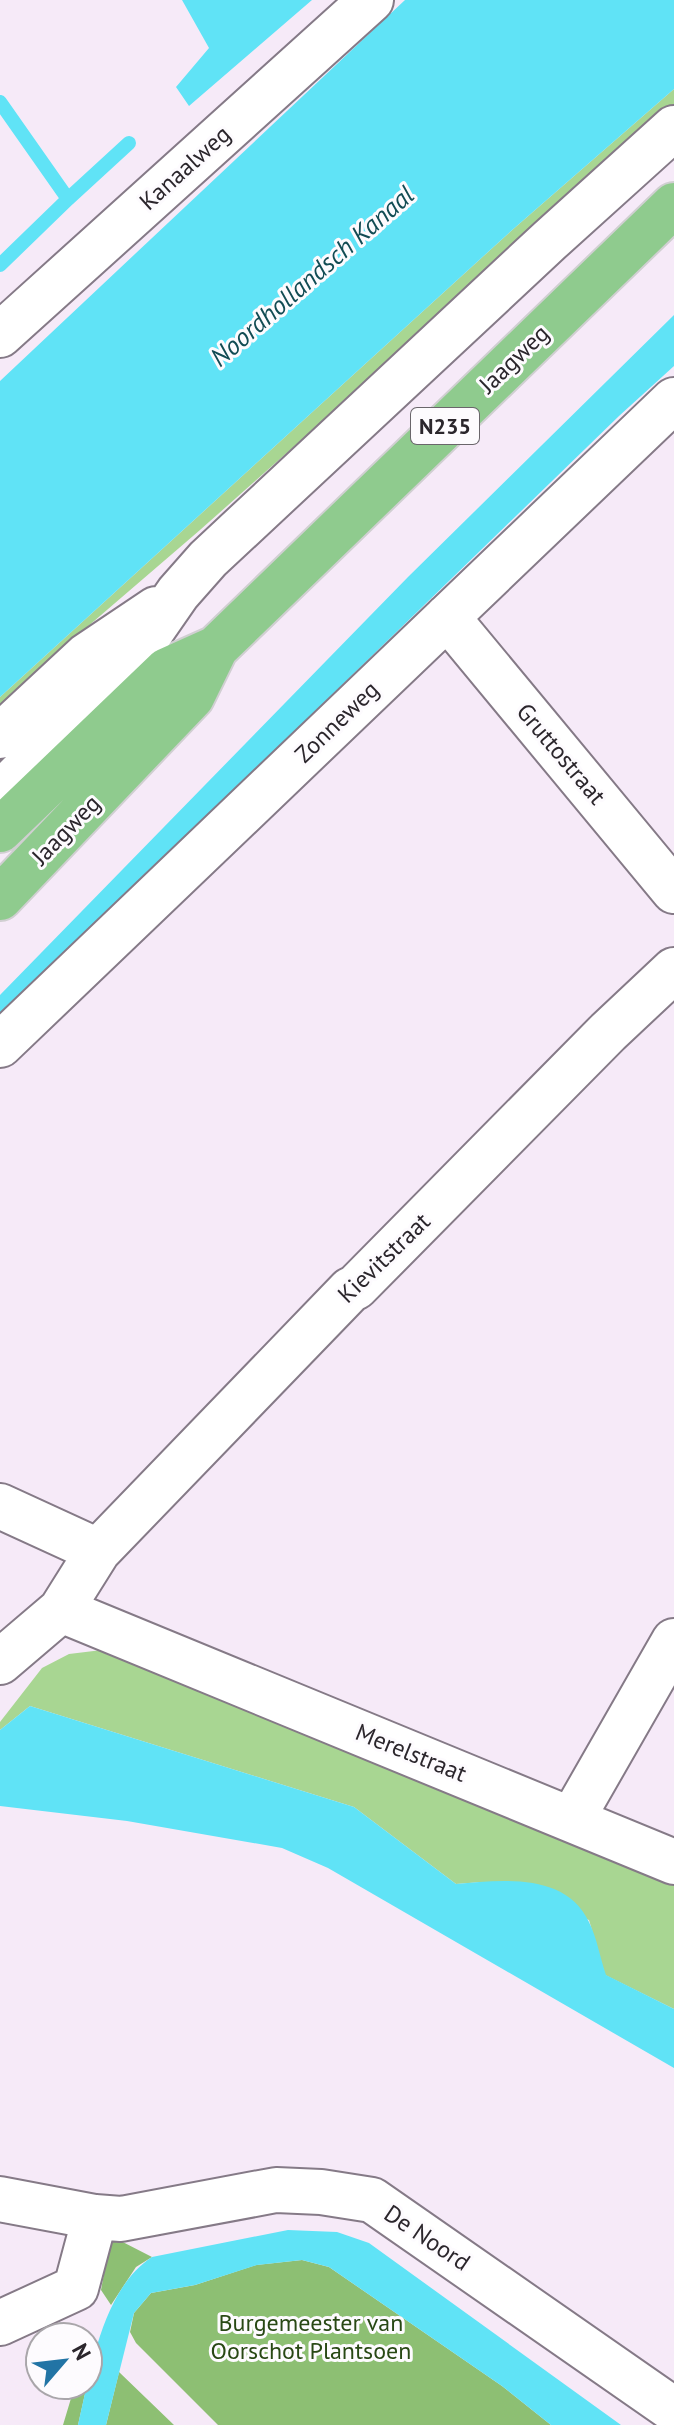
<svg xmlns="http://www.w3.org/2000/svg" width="674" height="2425" viewBox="0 0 674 2425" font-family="'PT Sans',sans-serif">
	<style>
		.green { fill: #a8d692 }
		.forest { fill: #8dbf73 }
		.water { fill: #60e3f6 }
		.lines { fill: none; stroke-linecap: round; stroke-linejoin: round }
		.stream { stroke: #60e3f6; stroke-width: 14 }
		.minor-casing { stroke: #857a87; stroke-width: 48 }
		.major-casing { stroke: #d0cfd1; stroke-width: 48 }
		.minor { stroke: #fff; stroke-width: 44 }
		.major { stroke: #8fcb8e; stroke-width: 44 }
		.labels { text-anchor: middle; stroke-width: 6; stroke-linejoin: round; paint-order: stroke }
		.shield { fill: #fdfbfe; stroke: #6a666b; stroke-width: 2 }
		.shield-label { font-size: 22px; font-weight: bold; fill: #2b262c }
		.street-label { font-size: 24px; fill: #2b262c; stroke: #fdfbfe }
		.park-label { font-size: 24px; fill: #284814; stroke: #fdfbfe }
		.water-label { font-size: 26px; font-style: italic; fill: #124c54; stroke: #fdfbfe }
	</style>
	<rect width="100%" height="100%" fill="#f6eaf8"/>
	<!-- green -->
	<path class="green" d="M674,89V109L200,530L79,634L0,712V697L511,231Z
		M102,1650L674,1883V2009L605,1975L589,1920L482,1882L456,1884L354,1807L30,1706L0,1730V1722L42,1668L69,1654Z"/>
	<!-- forest -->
	<path class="forest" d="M111,2236L152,2257L136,2267L111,2305L101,2290Z
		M302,2260L329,2267L502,2386L551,2425H218L136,2343L130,2332L134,2313L151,2293L195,2285L256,2265Z
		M119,2372L174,2425H106Z
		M75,2385H87L78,2425H63Z"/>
	<!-- water -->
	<path class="water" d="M182,0H312L189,106L176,87L209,48Z
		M405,0H674V89L511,231L0,697V381Z
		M674,315V366L619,416L0,1017V995L408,577Z
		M30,1706L354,1807L456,1884C501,1880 566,1872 589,1922C597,1938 600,1958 606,1975L674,2009V2068L328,1868L282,1848L127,1821L0,1806V1730Z
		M288,2230L337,2232L369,2243L621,2425H551L502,2386L329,2267L302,2260L257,2265L195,2285L151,2293L134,2313L106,2425H78C91,2370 102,2290 152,2257Z"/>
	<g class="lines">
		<!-- stream -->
		<path class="stream" d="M0,102L68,199L129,143
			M0,265L68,199"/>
		<!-- minor casing -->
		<g class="minor-casing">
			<path id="minor" d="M0,335L371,0
				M447,617L674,891
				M0,736L86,656L156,609
				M0,794L126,668L178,593L208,559L550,240L674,128
				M0,1045L674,400
				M0,1506L98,1551L61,1610L0,1662
				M98,1551L350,1290L356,1287L608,1032L674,970
				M61,1610L674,1862
				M572,1819L674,1641
				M0,2199L95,2217L121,2219L276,2190L321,2192L372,2200L674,2410
				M0,2323L76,2288L95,2217"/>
		</g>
		<!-- major casing -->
		<g class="major-casing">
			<path id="major" d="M0,830L167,670L216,648
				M0,898L192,697L216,648L674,205"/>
		</g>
		<!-- minor -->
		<use href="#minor" class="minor"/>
		<!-- major -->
		<use href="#major" class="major"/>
	</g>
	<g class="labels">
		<!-- shield labels -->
		<rect class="shield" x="411" y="408" width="68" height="36" rx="6"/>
		<g class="shield-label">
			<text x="445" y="434">N235</text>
		</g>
		<!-- street labels -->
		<g class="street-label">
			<text transform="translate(185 168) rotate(-42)" y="8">Kanaalweg</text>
			<text transform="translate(514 359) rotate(-44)" y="8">Jaagweg</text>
			<text transform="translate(337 722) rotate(-44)" y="8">Zonneweg</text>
			<text transform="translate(561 754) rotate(50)" y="8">Gruttostraat</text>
			<text transform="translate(66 830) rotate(-46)" y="8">Jaagweg</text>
			<text transform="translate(384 1258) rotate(-44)" y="8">Kievitstraat</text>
			<text transform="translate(411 1753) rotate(22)" y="8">Merelstraat</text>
			<text transform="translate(427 2238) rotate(34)" y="8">De Noord</text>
		</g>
		<!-- park labels -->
		<g class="park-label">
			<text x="311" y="2331">Burgemeester van<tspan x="311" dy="28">Oorschot Plantsoen</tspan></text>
		</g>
		<!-- water labels -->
		<g class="water-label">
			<text transform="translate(312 276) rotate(-41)" y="9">Noordhollandsch Kanaal</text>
		</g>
	</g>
	<!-- north arrow -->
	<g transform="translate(64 2361) rotate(62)"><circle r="38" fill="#fdfbfe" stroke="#a9a6aa" stroke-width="2"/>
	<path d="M0-6L14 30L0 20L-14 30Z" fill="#2274a5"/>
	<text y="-12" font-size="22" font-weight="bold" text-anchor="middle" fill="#2b262c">N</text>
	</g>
</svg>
